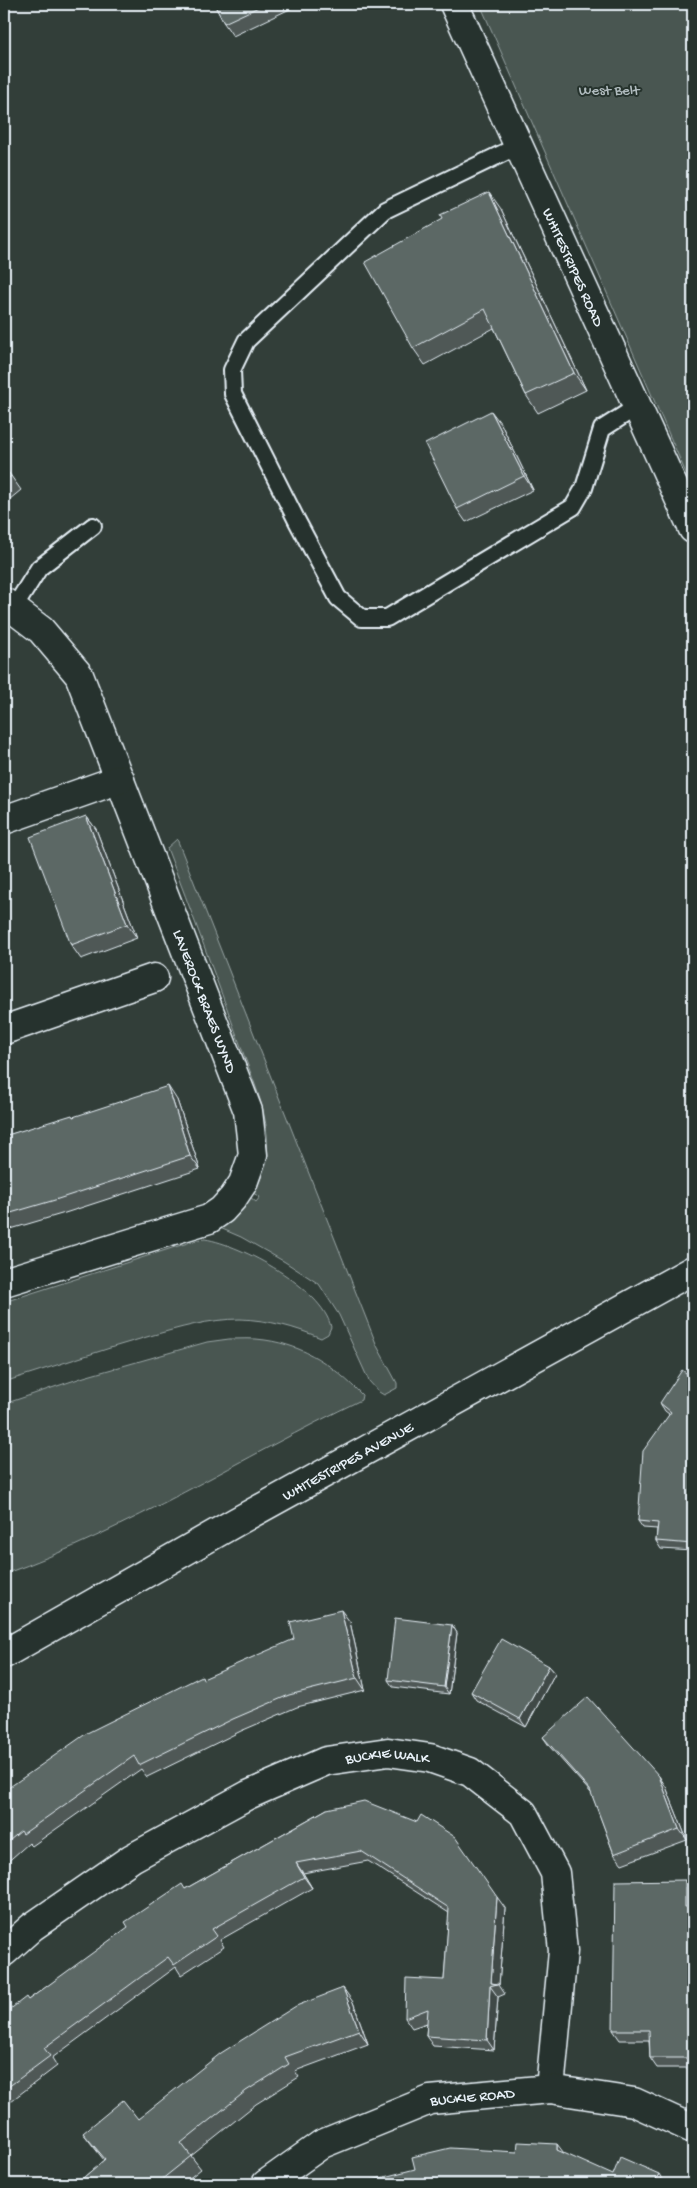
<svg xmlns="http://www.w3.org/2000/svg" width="697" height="2188" font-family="'Gochi Hand',sans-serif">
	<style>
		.green { fill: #495651; stroke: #98a4a4 }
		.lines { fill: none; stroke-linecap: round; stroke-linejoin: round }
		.service-casing { stroke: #e8f1f8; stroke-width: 20 }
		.minor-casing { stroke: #e8f1f8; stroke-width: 31 }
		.tertiary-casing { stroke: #e8f1f8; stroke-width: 31 }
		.service { stroke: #26332d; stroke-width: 16 }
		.minor { stroke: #26332d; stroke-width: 28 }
		.tertiary { stroke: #26332d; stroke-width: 28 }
		.wall { fill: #4f5957; stroke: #e8f1f8 }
		.shaded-wall { fill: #404947; stroke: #e8f1f8 }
		.building { fill: #5c6865; stroke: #e8f1f8 }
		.labels { text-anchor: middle; stroke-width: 4; stroke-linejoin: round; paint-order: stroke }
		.park-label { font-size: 15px; fill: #b0bbbe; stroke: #26332d }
		.street-label { font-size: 15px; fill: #e8f1f8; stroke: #26332d }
	</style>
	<rect width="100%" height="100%" fill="#323e39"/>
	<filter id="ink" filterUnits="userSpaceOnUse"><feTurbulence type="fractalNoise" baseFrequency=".02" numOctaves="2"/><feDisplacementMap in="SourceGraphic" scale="10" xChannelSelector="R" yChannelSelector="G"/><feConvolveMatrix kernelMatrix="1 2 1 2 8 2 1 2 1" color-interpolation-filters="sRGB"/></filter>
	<g filter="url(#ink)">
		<!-- green -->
		<g class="green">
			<polygon points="480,4 693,4 693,489"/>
			<path d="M 177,839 L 377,1346 L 397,1383 L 397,1388 L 384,1395 L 379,1392 L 369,1381 L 339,1315 L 319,1284 L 285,1262 L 241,1237 L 220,1228 L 240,1211 L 250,1197 L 256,1202 L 260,1197 L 253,1193 C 264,1176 269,1155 267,1135 C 265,1104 250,1073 240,1044 C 216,978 192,913 167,848 Z"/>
			<path d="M 205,1239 C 242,1245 322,1288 331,1327 L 328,1334 L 321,1338 C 294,1327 269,1320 240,1319 C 209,1319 179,1328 150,1336 C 101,1350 52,1367 4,1382 L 4,1302 L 197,1240 Z"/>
			<path d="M 229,1339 C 241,1339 253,1338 265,1340 C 306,1346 334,1366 362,1395 L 361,1400 C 242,1457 129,1530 4,1574 L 4,1404 L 84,1377 L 207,1342 Z"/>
		</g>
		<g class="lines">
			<defs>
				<g id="service">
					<polyline points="520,145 385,210 246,341 232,370 233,394 297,521 338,598 362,618 387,618 573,507 584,488 602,429 638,406"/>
					<polyline points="14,608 39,568 93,526"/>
				</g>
				<g id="minor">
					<path id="s1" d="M 4,602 L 41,630 L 79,675 L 248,1111 L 253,1155 L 243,1183 L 233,1198 L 222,1210 L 209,1219 L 4,1282"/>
					<polyline points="4,820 120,779"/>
					<polyline points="4,1030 154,978"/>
					<path id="s2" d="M 4,1952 L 32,1927 L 132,1858 L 248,1795 L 326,1761 L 388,1752 L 430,1758 L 470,1772 L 523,1813 L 555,1873 L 563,1951 L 550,2089"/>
					<path id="s3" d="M 266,2184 L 322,2144 L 430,2100 L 550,2089 L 634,2102 L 693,2129"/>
				</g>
				<g id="tertiary">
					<path id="s4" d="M 454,4 L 693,529"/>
					<path id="s5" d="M 4,1654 L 236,1522 L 693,1270"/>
				</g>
			</defs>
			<!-- service casing -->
			<use href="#service" class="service-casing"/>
			<!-- minor casing -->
			<use href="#minor" class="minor-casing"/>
			<!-- tertiary casing -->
			<use href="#tertiary" class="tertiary-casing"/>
			<!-- service -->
			<use href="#service" class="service"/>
			<!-- minor -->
			<use href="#minor" class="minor"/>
			<!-- tertiary -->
			<use href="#tertiary" class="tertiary"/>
		</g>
		<!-- wall -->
		<g class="wall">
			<polygon points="214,4 290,4 292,8 233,36 224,23"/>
			<polygon points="501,209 586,390 538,413 526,395 494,328 425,365 413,348"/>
			<polygon points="501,424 533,490 466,522 457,509"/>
			<polygon points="4,467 11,476 21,490 4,504"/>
			<polygon points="4,665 11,676 4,682"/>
			<polygon points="86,816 96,829 137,938 81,959 71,945"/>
			<polygon points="177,1100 200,1169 65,1213 4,1231 4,1136 73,1117"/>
			<polygon points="693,1378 693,1551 661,1549 656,1541 657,1529 643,1528 638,1521 669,1414 665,1411 660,1403"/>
			<polygon points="350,1622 365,1690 297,1707 241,1731 147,1777 141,1769 32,1846 29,1843 4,1865 4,1791 204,1679"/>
			<polygon points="452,1625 457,1633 449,1694 393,1687 388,1680"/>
			<polygon points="549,1666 555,1673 526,1727 476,1700 471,1692"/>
			<polygon points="543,1737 666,1787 687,1840 622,1864 614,1854 592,1794 550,1747"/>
			<polygon points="327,1809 505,1908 499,1985 505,1994 498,1997 494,2050 433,2046 426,2036 427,2023 412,2028 405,2018 444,1980 449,1913 368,1861 303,1873 312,1888 220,1940 224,1947 181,1975 176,1967 52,2058 57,2066 7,2104 9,2106 4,2111 4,2014 28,2000 185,1889"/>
			<polygon points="685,1880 692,1890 692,1907 693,1907 693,2068 657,2068 650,2058 649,2040 620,2040 613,2030"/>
			<polygon points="353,2002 368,2044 295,2071 299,2077 256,2104 191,2156 201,2169 182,2184 76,2184 104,2160 93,2146 83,2133 138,2119"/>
		</g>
		<!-- shaded-wall -->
		<g class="shaded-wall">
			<polygon points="489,192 501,209 586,390 574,373"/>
			<polygon points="491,411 501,424 533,490 524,476"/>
			<polygon points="86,816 96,829 137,938 127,924"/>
			<polygon points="168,1086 177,1100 200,1169 190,1156"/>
			<polygon points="341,1610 350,1622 365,1690 357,1678"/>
			<polygon points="452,1625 457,1633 449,1694 444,1687"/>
			<polygon points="549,1666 555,1673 526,1727 520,1719"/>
			<polygon points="659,1776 666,1787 687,1840 679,1829"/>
			<polygon points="296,1863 303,1873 312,1888 304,1877"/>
			<polygon points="685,1880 692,1890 692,1916 685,1907"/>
			<polygon points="497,1897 505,1908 499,1985 497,1984 491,1983"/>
			<polygon points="490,1986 498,1997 494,2050 487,2040"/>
			<polygon points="343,1988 353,2002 368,2044 359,2030"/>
			<polygon points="557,2144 567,2157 557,2150"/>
			<polygon points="659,2174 665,2184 660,2184 656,2179"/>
		</g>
		<!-- building -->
		<g class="building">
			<polygon points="214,4 265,4 224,23"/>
			<polygon points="489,192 574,373 526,395 485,309 413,348 365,262 442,219 440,215"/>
			<polygon points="491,411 524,476 457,509 425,444"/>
			<polygon points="4,467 11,476 4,482"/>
			<polygon points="86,816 127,924 71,945 30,837"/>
			<polygon points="168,1086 190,1156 55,1200 4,1215 4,1136 72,1115 73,1117"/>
			<polygon points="682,1370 693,1378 693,1544 656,1541 658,1523 638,1521 643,1451 671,1412 660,1403"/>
			<polygon points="341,1610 357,1678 289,1695 233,1719 139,1765 134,1756 23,1834 21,1831 4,1845 4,1791 87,1733 202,1676 203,1679 294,1639 290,1622"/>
			<polygon points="395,1618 452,1625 444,1687 388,1680"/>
			<polygon points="501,1639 549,1666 520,1719 471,1692"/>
			<polygon points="588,1697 659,1776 679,1829 614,1854 590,1790 543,1737"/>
			<polygon points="364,1801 417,1822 421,1815 455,1837 497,1897 491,1983 497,1984 490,1986 487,2040 426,2036 428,2009 405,2018 406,1978 444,1980 449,1908 361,1851 296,1863 304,1877 212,1929 217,1936 174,1965 168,1957 44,2048 50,2056 4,2090 4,2014 26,1997 28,2000 128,1927 125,1922 182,1884 185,1889 327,1809"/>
			<polygon points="685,1880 685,1907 693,1907 693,2058 650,2058 649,2030 613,2030 615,1881"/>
			<polygon points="343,1988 359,2030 285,2057 289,2064 246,2091 181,2143 191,2156 156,2184 76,2184 105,2159 83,2133 123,2100 138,2119 221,2053 296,2006"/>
			<polygon points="518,2142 557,2144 557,2150 613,2175 620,2157 659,2174 656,2179 662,2184 357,2184 415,2169 412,2157 450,2148 517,2152"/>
		</g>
	</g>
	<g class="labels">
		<!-- park labels -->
		<g class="park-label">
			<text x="609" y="94">West Belt</text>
		</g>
		<!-- street labels -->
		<g class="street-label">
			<text dy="5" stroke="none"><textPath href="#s4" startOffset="289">WHITESTRIPES ROAD</textPath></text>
			<text dy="5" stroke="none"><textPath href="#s1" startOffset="455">LAVEROCK BRAES WYND</textPath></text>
			<text dy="5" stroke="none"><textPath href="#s5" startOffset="394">WHITESTRIPES AVENUE</textPath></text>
			<text dy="5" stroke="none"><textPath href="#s2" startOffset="438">BUCKIE WALK</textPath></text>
			<text dy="5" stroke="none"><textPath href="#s3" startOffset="228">BUCKIE ROAD</textPath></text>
		</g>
	</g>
	<!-- margin -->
	<rect width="697" height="2188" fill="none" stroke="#26332d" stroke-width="20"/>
	<rect x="10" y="10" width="677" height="2168" fill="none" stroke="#e8f1f8" stroke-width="2" filter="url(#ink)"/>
</svg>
